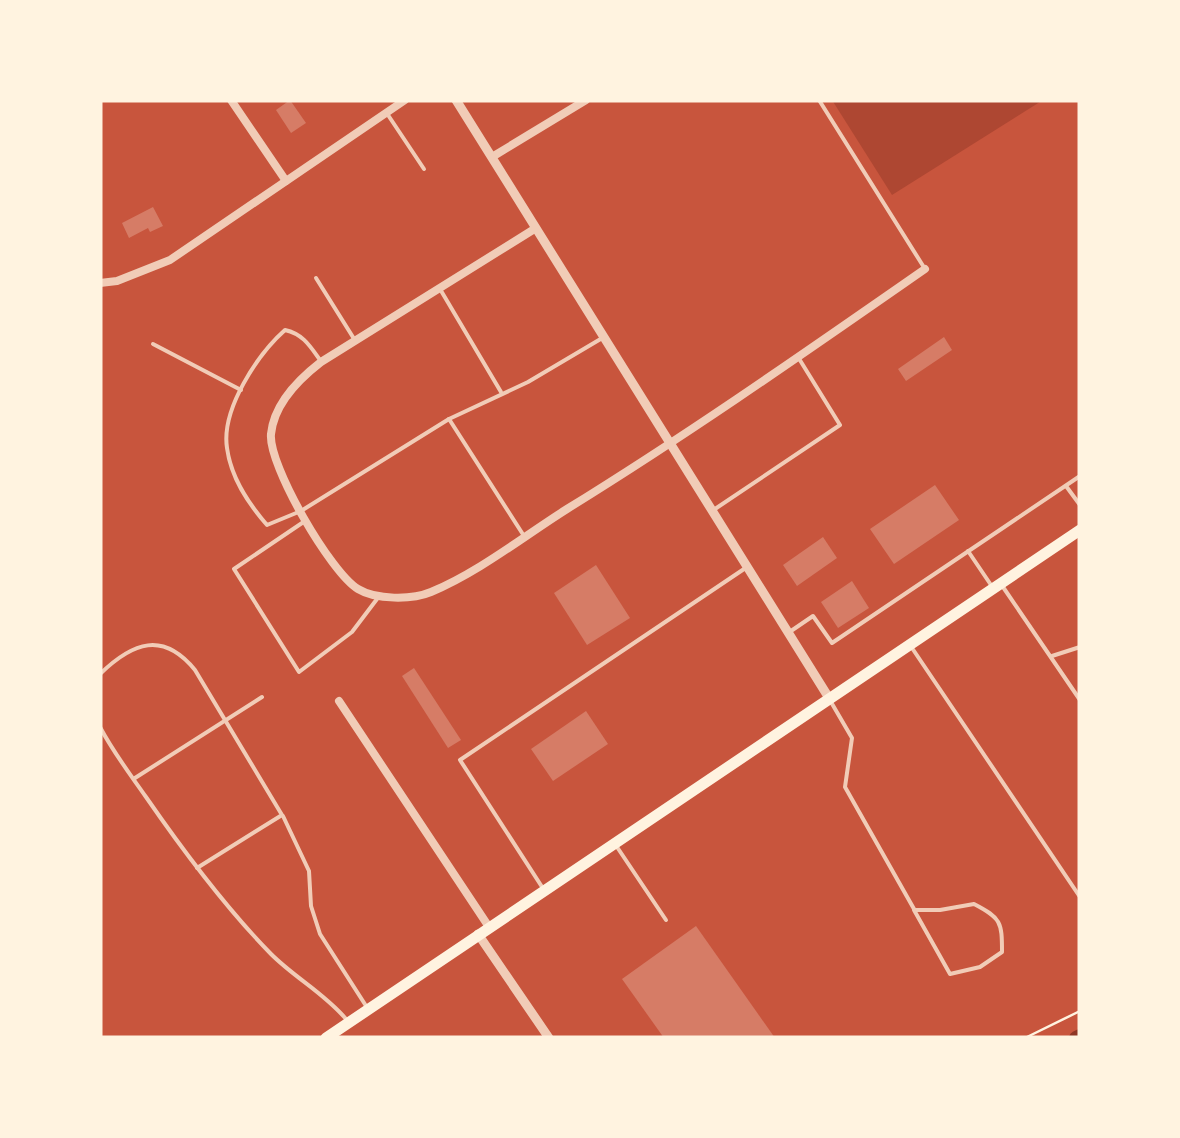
<svg xmlns="http://www.w3.org/2000/svg" width="1180" height="1138" font-family="'IBM Plex Sans',sans-serif">
	<style>
		.green { fill: #ae4732 }
		.lines { fill: none; stroke-linecap: round; stroke-linejoin: round }
		.canal { stroke: #8f3625; stroke-width: 14 }
		.building { fill: #d67c66 }
		.path { stroke: #fff3e0; stroke-width: 2.5 }
		.service { stroke: #f1ccb7; stroke-width: 4 }
		.minor { stroke: #f1ccb7; stroke-width: 8 }
		.tertiary { stroke: #f1ccb7; stroke-width: 9 }
		.primary { stroke: #fff3e0; stroke-width: 11 }
	</style>
	<rect width="100%" height="100%" fill="#c8553d"/>
	<!-- green -->
	<polygon class="green" points="832,100 1043,100 892,195"/>
	<g class="lines">
		<!-- canal -->
		<polyline class="canal" points="1076,1038 1080,1036"/>
	</g>
	<!-- building -->
	<g class="building">
		<polygon points="290,100 306,123 291,133 276,110"/>
		<polygon points="153,207 163,226 150,232 148,228 129,238 122,223"/>
		<polygon points="944,337 952,350 906,381 898,369"/>
		<polygon points="935,485 959,520 894,564 870,529"/>
		<polygon points="823,537 837,558 797,586 783,565"/>
		<polygon points="596,565 630,618 587,645 554,593"/>
		<polygon points="852,581 869,608 838,628 821,602"/>
		<polygon points="414,668 461,740 448,748 402,676"/>
		<polygon points="586,711 608,744 553,781 531,749"/>
		<polygon points="696,926 775,1038 664,1038 622,979"/>
	</g>
	<g class="lines">
		<!-- path -->
		<polyline class="path" points="1025,1038 1080,1011"/>
		<!-- service -->
		<g class="service">
			<polyline points="819,100 925,269"/>
			<polyline points="386,112 424,169"/>
			<polyline points="316,278 356,342"/>
			<polyline points="440,289 501,392"/>
			<polyline points="153,344 241,390"/>
			<path d="M 320,360 C 310,346 303,334 285,330 C 258,354 221,409 227,448 C 231,478 248,503 267,525 L 301,511 L 449,419 L 528,382 L 604,337"/>
			<polyline points="449,419 524,536"/>
			<polyline points="1066,486 1080,505"/>
			<polyline points="715,509 840,425 798,357"/>
			<polyline points="305,521 234,569 299,672 352,632 377,599"/>
			<polyline points="968,551 991,585"/>
			<polyline points="1003,587 1080,700"/>
			<polyline points="788,633 813,616 832,643 1080,476"/>
			<polyline points="912,648 1080,897"/>
			<polyline points="1052,656 1080,647"/>
			<path d="M 100,674 C 133,642 163,631 195,670 L 282,815 L 197,868"/>
			<polyline points="831,702 852,738 845,787 914,909"/>
			<path d="M 100,727 C 113,752 130,774 146,797 C 184,852 224,906 271,954 C 295,978 324,993 346,1019"/>
			<polyline points="135,778 262,697"/>
			<polyline points="283,816 309,871 311,906 320,934 368,1009"/>
			<polyline points="617,847 666,920"/>
			<polyline points="544,890 460,760 747,567"/>
			<path d="M 974,904 C 1001,918 1002,922 1002,952 L 980,967 L 950,974 L 914,910 L 940,910 Z"/>
		</g>
		<!-- minor -->
		<g class="minor">
			<polyline points="231,100 286,181"/>
			<polyline points="492,157 586,100"/>
			<path d="M 536,228 L 321,362 C 299,379 274,404 271,434 C 268,465 331,573 358,589 C 376,600 412,600 431,592 C 479,572 524,536 567,509 C 690,433 807,351 925,269"/>
			<polyline points="100,283 117,281 170,260 405,100"/>
			<polyline points="339,701 489,927"/>
		</g>
		<!-- tertiary -->
		<g class="tertiary">
			<polyline points="456,100 829,698"/>
			<polyline points="478,934 549,1038"/>
		</g>
		<!-- primary -->
		<polyline class="primary" points="326,1038 1080,530"/>
	</g>
	<!-- border -->
	<rect width="1180" height="1138" fill="none" stroke="#fff3e0" stroke-width="205"/>
</svg>
